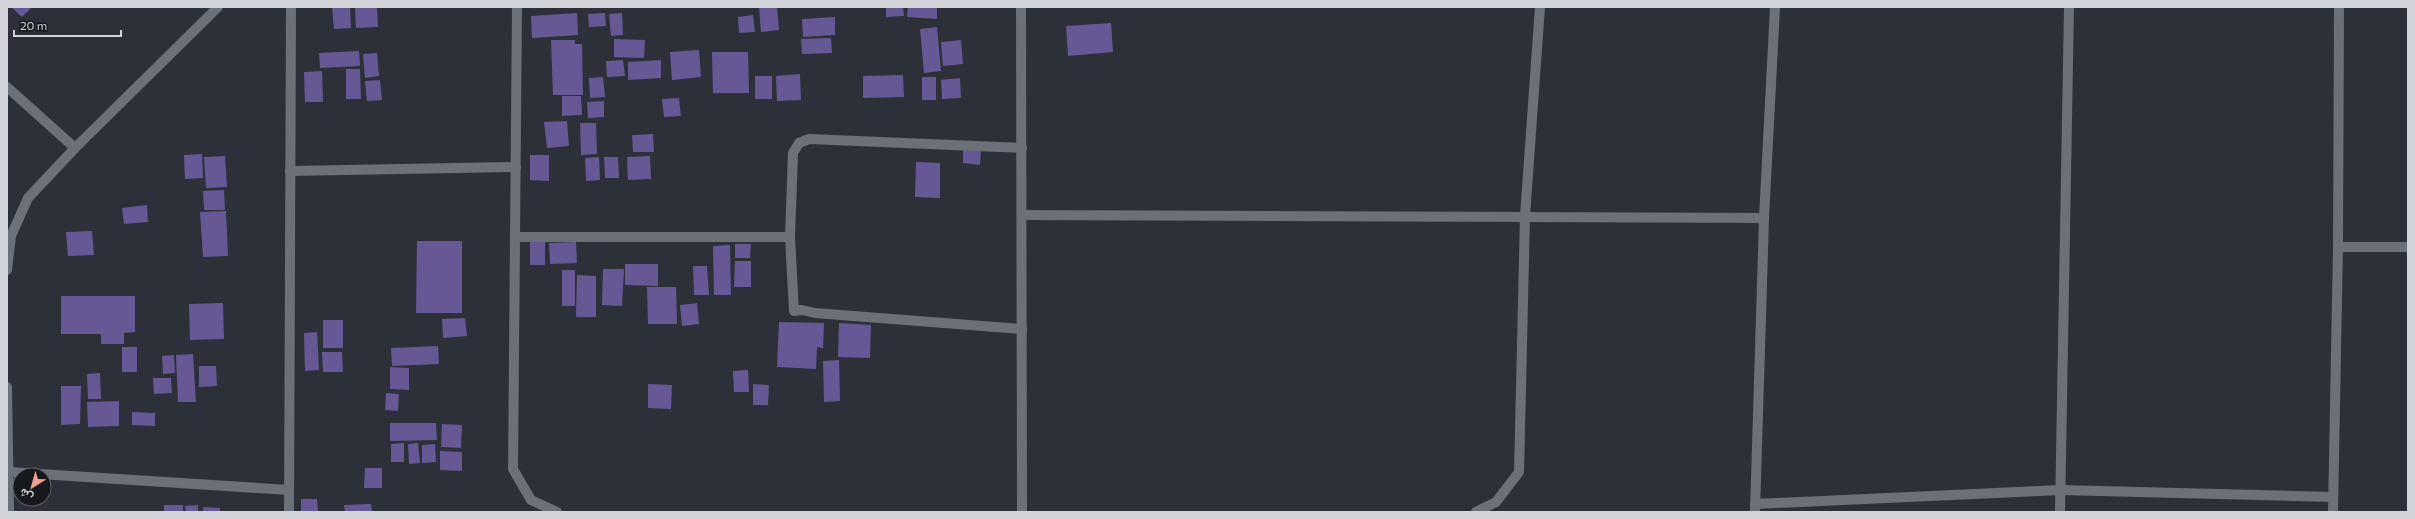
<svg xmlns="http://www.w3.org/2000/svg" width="2415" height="519" font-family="Commissioner,Vazirmatn,sans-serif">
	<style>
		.building { fill: #665894 }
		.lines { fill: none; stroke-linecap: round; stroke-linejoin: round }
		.street { stroke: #6c7079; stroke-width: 10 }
		.secondary { stroke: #6c7079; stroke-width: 10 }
	</style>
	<rect width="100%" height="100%" fill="#2d3039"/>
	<!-- building -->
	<g class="building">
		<polygon points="11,7 32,7 22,17"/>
		<polygon points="332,7 350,7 351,28 334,29"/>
		<polygon points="355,7 377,7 378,27 356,28"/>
		<polygon points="759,7 777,7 779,30 761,32"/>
		<polygon points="886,7 903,7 904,16 886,17"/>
		<polygon points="908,7 937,7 937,19 907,17"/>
		<polygon points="577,13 578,35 532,38 531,16"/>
		<polygon points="605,13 606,26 589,27 588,14"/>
		<polygon points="622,13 623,35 611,36 609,14"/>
		<polygon points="753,15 755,32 739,33 738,17"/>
		<polygon points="835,17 835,35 803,37 802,19"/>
		<polygon points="1111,23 1113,52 1068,56 1066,26"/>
		<polygon points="937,27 941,71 924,73 920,29"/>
		<polygon points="831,38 832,53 802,54 801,39"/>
		<polygon points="614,39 645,40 644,58 614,57"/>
		<polygon points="551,40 575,40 575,44 582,44 583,95 553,95"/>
		<polygon points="961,40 963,64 943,66 941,42"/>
		<polygon points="699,50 701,77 672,80 670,52"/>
		<polygon points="359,51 360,66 320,68 319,53"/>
		<polygon points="712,52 748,52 749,93 713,93"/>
		<polygon points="377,53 379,76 365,78 363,54"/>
		<polygon points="623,60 625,76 607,77 606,61"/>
		<polygon points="661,60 661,78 628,80 628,62"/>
		<polygon points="346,69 360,69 361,99 346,99"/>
		<polygon points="322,71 323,102 305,102 304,72"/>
		<polygon points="800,74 801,100 777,101 776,76"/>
		<polygon points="903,75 904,97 863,98 863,76"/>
		<rect x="755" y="76" width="17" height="23"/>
		<polygon points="603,77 605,97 590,98 589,78"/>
		<rect x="922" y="77" width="14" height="23"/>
		<polygon points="960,78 961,98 942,99 941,80"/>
		<polygon points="380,80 382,100 367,101 365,81"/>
		<polygon points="562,96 581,96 582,115 562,116"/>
		<polygon points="679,98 681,116 664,117 662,99"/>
		<polygon points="604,101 604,117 588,118 587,102"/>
		<polygon points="567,121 569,146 547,148 544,122"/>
		<polygon points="580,123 596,123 597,154 581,155"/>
		<polygon points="653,134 654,152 633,152 632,135"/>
		<polygon points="963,149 981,150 980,165 963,163"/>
		<polygon points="202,154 203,178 185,179 184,155"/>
		<polygon points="530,155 549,155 549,181 530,180"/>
		<polygon points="225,156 227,187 206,188 204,157"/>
		<polygon points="650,156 651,179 628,180 627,157"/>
		<polygon points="599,157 600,180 586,181 585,158"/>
		<polygon points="604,157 618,157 619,178 605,178"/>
		<polygon points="916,162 940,163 940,198 915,197"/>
		<polygon points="224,190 225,210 204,210 203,191"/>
		<polygon points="147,205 148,222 124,224 122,208"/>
		<polygon points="226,211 228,256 203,257 200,212"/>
		<polygon points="92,231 94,255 68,256 66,232"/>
		<polygon points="417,241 462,241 462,313 416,313"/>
		<rect x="530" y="242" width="15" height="23"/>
		<polygon points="576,242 577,263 550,264 549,243"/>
		<polygon points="735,244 751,244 750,258 735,258"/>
		<polygon points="730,245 731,295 714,295 713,246"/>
		<polygon points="735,261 751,261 751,287 734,287"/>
		<polygon points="625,264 658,264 658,286 625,285"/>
		<polygon points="693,266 707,266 709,295 694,295"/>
		<polygon points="603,269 624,269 622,306 602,305"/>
		<rect x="562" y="270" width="13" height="36"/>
		<polygon points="577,275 596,276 596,317 576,317"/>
		<polygon points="647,287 676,287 677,324 648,324"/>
		<polygon points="61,296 135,296 135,332 124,333 124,344 101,344 101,334 61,334"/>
		<polygon points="223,303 224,339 190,340 189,304"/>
		<polygon points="697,303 699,324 682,326 680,305"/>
		<polygon points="465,318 467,336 443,338 442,319"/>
		<rect x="323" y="320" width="20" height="28"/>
		<polygon points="779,322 824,323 823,348 817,347 816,369 777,367"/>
		<polygon points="839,323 871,325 870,358 838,357"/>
		<polygon points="317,332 319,370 305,371 304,333"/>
		<polygon points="438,346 439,364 392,366 391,348"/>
		<rect x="122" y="347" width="15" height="25"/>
		<polygon points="322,352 342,352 343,372 323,372"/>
		<polygon points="193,354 196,402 178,402 176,355"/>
		<polygon points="174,355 175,373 163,374 162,356"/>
		<polygon points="839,360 840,401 824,402 823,361"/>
		<polygon points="199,366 216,366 217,386 199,387"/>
		<polygon points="390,367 409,368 409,390 390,389"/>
		<polygon points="748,370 749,392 734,392 733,371"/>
		<polygon points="100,373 101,399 88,399 87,374"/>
		<polygon points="153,378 171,378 172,393 154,394"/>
		<polygon points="648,384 672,385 671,409 648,408"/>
		<polygon points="753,384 769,385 768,405 753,405"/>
		<polygon points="61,386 81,386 80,424 61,425"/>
		<polygon points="386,393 399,394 398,411 385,410"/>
		<polygon points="119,401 119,426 88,427 87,402"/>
		<polygon points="132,412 155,413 155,426 132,425"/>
		<polygon points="390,423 436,423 437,440 390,441"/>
		<polygon points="442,424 462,425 461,448 441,447"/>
		<polygon points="404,443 404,462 391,462 391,444"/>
		<polygon points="418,443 420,463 409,464 408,444"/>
		<polygon points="435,444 436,462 422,463 422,445"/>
		<polygon points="440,451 462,452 462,471 440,470"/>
		<polygon points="365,468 382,468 382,488 364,488"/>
		<polygon points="301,499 317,499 318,512 301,512"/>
		<polygon points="371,504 372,512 345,512 344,505"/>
		<rect x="164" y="505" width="19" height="7"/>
		<polygon points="198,505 198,512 186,512 185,506"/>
		<polygon points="203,507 220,508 220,512 203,512"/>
	</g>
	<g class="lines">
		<!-- street -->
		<g class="street">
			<polyline points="517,7 513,469 531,500 557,512"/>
			<polyline points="1021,7 1022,512"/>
			<polyline points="7,87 75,148"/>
			<polyline points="1022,148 809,139 799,143 793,153 790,237 794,311 802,310 815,313 1022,329"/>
			<polyline points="290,171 516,167"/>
			<polyline points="1022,215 1764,218"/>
			<polyline points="515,237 790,237"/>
			<polyline points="2338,247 2408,247"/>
			<polyline points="7,270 11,236 28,198 75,148 218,7"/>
			<polyline points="7,387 9,512"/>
			<polyline points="9,472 289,490"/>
			<polyline points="1755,504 2060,490 2333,497"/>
			<polyline points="289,512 291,7"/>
			<polyline points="1476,512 1496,502 1519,472 1525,216 1540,7"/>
			<polyline points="1755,512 1764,218 1775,7"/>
			<polyline points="2333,512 2338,247 2339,7"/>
		</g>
		<!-- secondary -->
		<polyline class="secondary" points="2060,512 2069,7"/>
	</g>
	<!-- border -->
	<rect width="2415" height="519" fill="none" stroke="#d2d4d9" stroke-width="16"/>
	<!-- north arrow -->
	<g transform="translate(32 487) rotate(217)"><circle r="19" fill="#17181c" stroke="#626368"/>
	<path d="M0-3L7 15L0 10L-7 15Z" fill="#f59c90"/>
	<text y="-6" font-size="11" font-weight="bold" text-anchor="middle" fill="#d2d4d9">ش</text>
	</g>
	<!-- scale -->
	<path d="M14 30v6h107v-6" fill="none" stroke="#d2d4d9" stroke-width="2"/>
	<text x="20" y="30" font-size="12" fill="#d2d4d9" stroke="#17181c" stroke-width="3" paint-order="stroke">20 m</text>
</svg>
